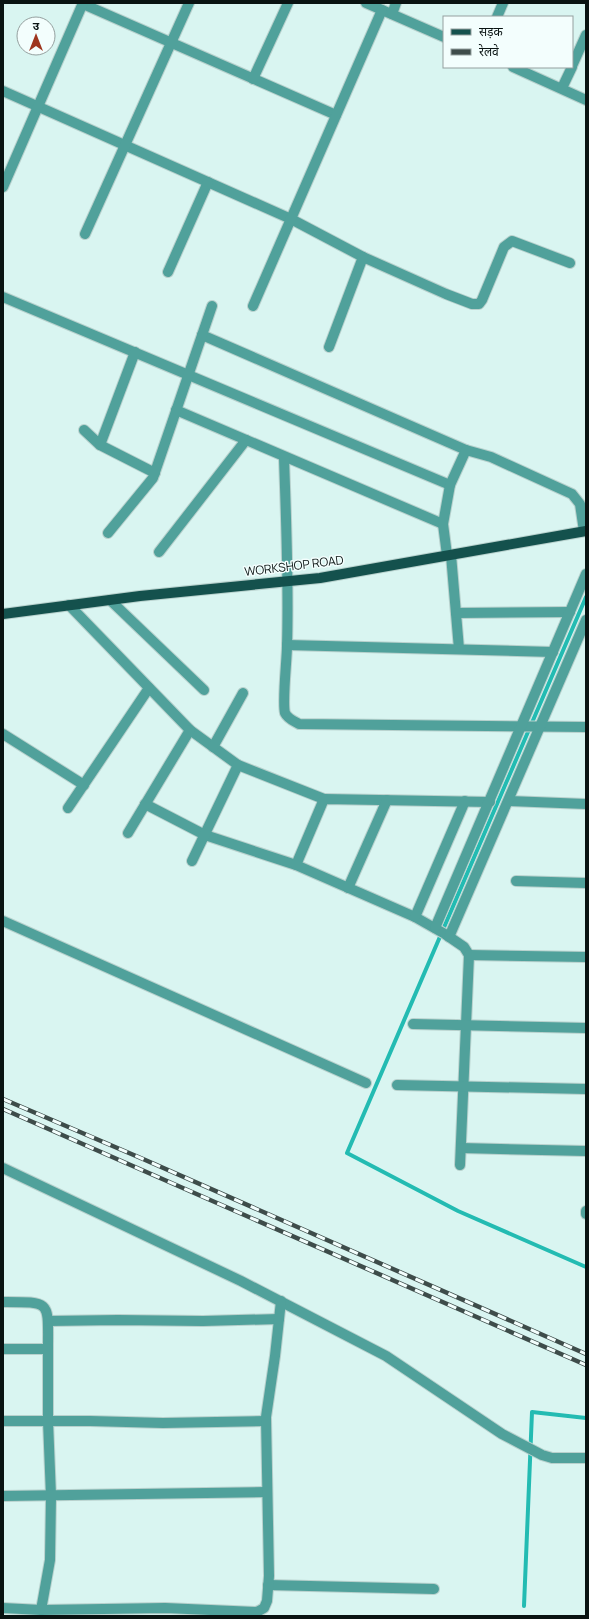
<svg xmlns="http://www.w3.org/2000/svg" width="589" height="1619" font-family="Manrope,'Noto Sans Devanagari',sans-serif">
	<style>
		.lines { fill: none; stroke-linecap: round; stroke-linejoin: round }
		.stream { stroke: #23bbb2; stroke-width: 4 }
		.minor-casing { stroke: #b8d1cd; stroke-width: 12 }
		.major-casing { stroke: #b8d1cd; stroke-width: 12 }
		.minor { stroke: #50a19b; stroke-width: 10 }
		.major { stroke: #14514d; stroke-width: 10 }
		.rail-casing { stroke: #3e4c4a; stroke-width: 4.5 }
		.rail { stroke: #f3fefd; stroke-width: 3; stroke-dasharray: 9; stroke-linecap: butt }
		.labels { text-anchor: middle; stroke-width: 3; stroke-linejoin: round; paint-order: stroke }
		.street-label { font-size: 12px; fill: #091312; stroke: #f3fefd }
	</style>
	<rect width="100%" height="100%" fill="#d9f5f1"/>
	<g class="lines">
		<!-- stream -->
		<g class="stream">
			<polyline points="586,597 347,1153 458,1211 586,1267"/>
			<polyline points="524,1606 532,1412 586,1418"/>
		</g>
		<defs>
			<g id="minor">
				<polyline points="366,3 444,37"/>
				<polyline points="83,4 336,115"/>
				<polyline points="392,14 396,3"/>
				<polyline points="497,17 503,3"/>
				<polyline points="572,66 586,35"/>
				<polyline points="513,67 586,100"/>
				<polyline points="253,79 288,3"/>
				<polyline points="562,88 572,67"/>
				<polyline points="3,91 291,219 363,257 446,294 472,304 479,304 482,300 504,247 512,241 570,263"/>
				<polyline points="3,187 83,3"/>
				<polyline points="85,234 189,3"/>
				<polyline points="168,272 208,182"/>
				<polyline points="3,297 450,485"/>
				<polyline points="253,306 382,10"/>
				<polyline points="202,335 466,450"/>
				<polyline points="329,347 363,257"/>
				<polyline points="176,410 443,524"/>
				<polyline points="84,430 100,445 155,473"/>
				<polyline points="100,445 135,352"/>
				<path d="M 284,457 C 286,520 289,583 287,646 C 287,659 282,702 285,713 C 288,719 294,721 299,724 L 586,727"/>
				<polyline points="108,533 153,478 212,306"/>
				<polyline points="159,552 246,440"/>
				<polyline points="447,555 443,524 450,485 466,450 491,457 572,494 580,504 584,531"/>
				<polyline points="451,555 459,649"/>
				<polyline points="110,600 204,690"/>
				<polyline points="69,605 190,730 238,765 324,799"/>
				<polyline points="456,613 570,612"/>
				<polyline points="287,645 553,652"/>
				<polyline points="3,734 84,785"/>
				<polyline points="213,747 243,693"/>
				<polyline points="509,801 586,804"/>
				<polyline points="145,804 205,835 296,865 415,917 445,934 464,947 469,955 460,1165"/>
				<polyline points="68,808 149,688"/>
				<polyline points="128,833 190,730"/>
				<polyline points="192,861 238,765"/>
				<polyline points="296,865 324,799 490,802"/>
				<polyline points="516,881 586,883"/>
				<polyline points="348,888 387,800"/>
				<polyline points="415,917 465,801"/>
				<polyline points="3,921 366,1083"/>
				<polyline points="435,928 586,574"/>
				<polyline points="449,937 586,620"/>
				<polyline points="469,955 586,957"/>
				<polyline points="413,1024 586,1028"/>
				<polyline points="397,1085 586,1089"/>
				<polyline points="461,1148 586,1151"/>
				<polyline points="3,1168 241,1281 386,1356 502,1434 542,1455 552,1458 586,1458"/>
				<polyline points="586,1211 586,1214"/>
				<path d="M 3,1302 C 52,1302 48,1301 48,1349"/>
				<polyline points="48,1321 118,1320 203,1321 279,1319"/>
				<polyline points="3,1349 48,1349 48,1421 51,1496 50,1560 41,1610"/>
				<polyline points="3,1421 90,1421 163,1423 266,1421"/>
				<polyline points="3,1496 266,1492"/>
				<polyline points="268,1585 434,1589"/>
				<polyline points="3,1608 41,1610 165,1608 257,1612 264,1608 267,1601 269,1576 266,1417 275,1356 281,1301"/>
			</g>
			<polyline id="major" points="3,614 140,596 320,578 586,531"/>
		</defs>
		<!-- minor casing -->
		<use href="#minor" class="minor-casing"/>
		<!-- major casing -->
		<use href="#major" class="major-casing"/>
		<!-- minor -->
		<use href="#minor" class="minor"/>
		<!-- major -->
		<use href="#major" class="major"/>
		<defs>
			<g id="rail">
				<polyline points="3,1099 143,1159 586,1354"/>
				<polyline points="3,1109 586,1365"/>
			</g>
		</defs>
		<!-- rail casing -->
		<use href="#rail" class="rail-casing"/>
		<!-- rail -->
		<use href="#rail" class="rail"/>
	</g>
	<g class="labels">
		<!-- street labels -->
		<g class="street-label">
			<text transform="translate(294 566) rotate(-7)" y="4">WORKSHOP ROAD</text>
		</g>
	</g>
	<!-- border -->
	<rect width="589" height="1619" fill="none" stroke="#091312" stroke-width="8"/>
	<!-- legend -->
	<rect x="443" y="16" width="130" height="52" fill="#f3fefd" stroke="#95a09f"/>
	<rect x="451" y="29" width="20" height="6" fill="#14514d" stroke="#95a09f"/>
	<text x="479" y="36" font-size="12" fill="#091312">सड़क</text>
	<rect x="451" y="49" width="20" height="6" fill="#3e4c4a" stroke="#95a09f"/>
	<text x="479" y="56" font-size="12" fill="#091312">रेलवे</text>
	<!-- north arrow -->
	<g transform="translate(36 36)"><circle r="19" fill="#f3fefd" stroke="#95a09f"/>
	<path d="M0-3L7 15L0 10L-7 15Z" fill="#9e361e"/>
	<text y="-6" font-size="11" font-weight="bold" text-anchor="middle" fill="#091312">उ</text>
	</g>
</svg>
